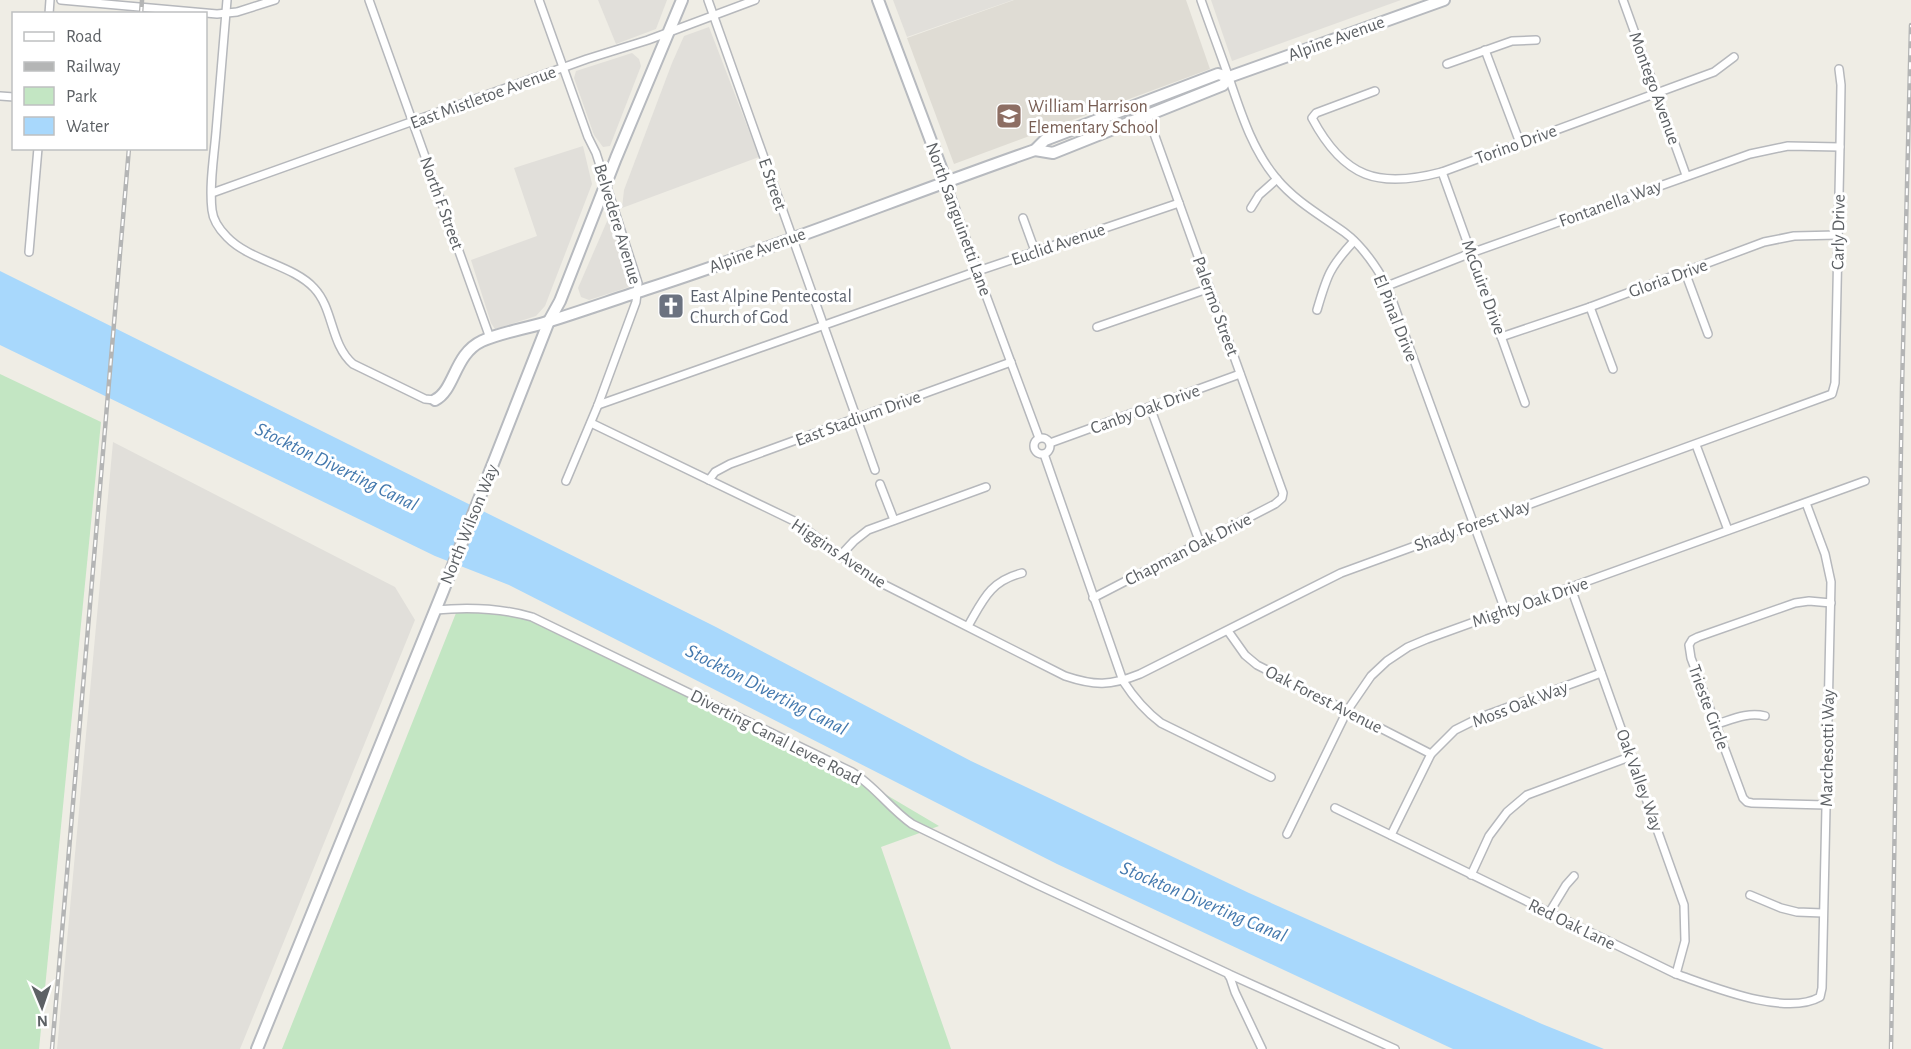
<svg xmlns="http://www.w3.org/2000/svg" width="1911" height="1049" font-family="'Alegreya Sans',sans-serif">
	<style>
		.industrial { fill: #e1dfda }
		.education { fill: #dfdcd4 }
		.green { fill: #c3e6c3 }
		.water { fill: #a8d8fc }
		.lines { fill: none; stroke-linecap: round; stroke-linejoin: round }
		.street-casing { stroke: #b6b8bc; stroke-width: 10 }
		.secondary-casing { stroke: #b7babf; stroke-width: 14 }
		.street { stroke: #fff; stroke-width: 7 }
		.secondary { stroke: #fff; stroke-width: 10 }
		.rail-casing { stroke: #b4b5b5; stroke-width: 4.5 }
		.rail { stroke: #fff; stroke-width: 2; stroke-dasharray: 7; stroke-linecap: butt }
		.labels { text-anchor: middle; stroke-width: 6; stroke-linejoin: round; paint-order: stroke }
		.street-label { font-size: 18px; fill: #5d6165; stroke: #fff }
		.education-label { font-size: 18px; fill: #785e54; stroke: #fff; text-anchor: start }
		.worship-label { font-size: 18px; fill: #5b616d; stroke: #fff; text-anchor: start }
		.water-label { font-size: 20px; font-style: italic; fill: #4479ae; stroke: #fff }
	</style>
	<rect width="100%" height="100%" fill="#efede5"/>
	<!-- industrial -->
	<g class="industrial">
		<polygon points="598,0 667,0 656,29 616,44"/>
		<polygon points="893,0 1013,0 907,37"/>
		<polygon points="1211,0 1401,0 1232,61"/>
		<polygon points="709,27 759,157 622,208 624,190 672,63 684,36"/>
		<polygon points="632,53 639,59 641,66 610,146 603,147 594,135 574,78 576,71"/>
		<polygon points="583,146 592,184 545,306 536,316 495,329 491,323 471,260 537,236 514,168"/>
		<polygon points="608,219 611,219 634,282 629,287 589,300 581,297 578,288"/>
		<polygon points="113,442 395,587 415,620 240,1049 57,1049"/>
	</g>
	<!-- education -->
	<polygon class="education" points="1014,0 1186,0 1210,69 954,164 907,38"/>
	<!-- green -->
	<g class="green">
		<polygon points="0,374 101,422 39,1049 0,1049"/>
		<polygon points="458,608 528,611 868,784 939,826 881,847 951,1049 282,1049"/>
	</g>
	<!-- water -->
	<polygon class="water" points="0,271 714,626 971,761 1249,893 1542,1024 1604,1049 1453,1049 1057,864 509,585 435,556 0,345"/>
	<g class="lines">
		<defs>
			<g id="street">
				<polyline points="61,0 217,14 237,12 275,0"/>
				<path d="M 227,0 C 223,44 220,88 216,132 C 214,157 209,185 212,210 C 213,220 220,230 227,237 C 250,261 293,265 314,288 C 334,309 330,344 353,364 L 425,399 L 435,400"/>
				<polyline points="369,0 490,338"/>
				<polyline points="539,0 588,137 596,153 638,283 636,302 598,405 566,481"/>
				<polyline points="708,0 875,470"/>
				<path d="M 1201,0 C 1210,26 1220,52 1229,78 C 1241,113 1252,149 1276,178 C 1295,201 1320,215 1344,232 C 1363,246 1376,266 1387,286 L 1505,610"/>
				<polyline points="1623,0 1686,175"/>
				<polyline points="49,14 50,0"/>
				<polyline points="1485,50 1520,143"/>
				<polyline points="1447,64 1512,41 1536,40"/>
				<path d="M 1375,91 L 1316,113 L 1312,118 C 1344,178 1378,189 1442,172 L 1714,72 L 1734,57"/>
				<polyline points="0,96 14,97"/>
				<polyline points="1442,172 1525,403"/>
				<polyline points="946,181 977,271 1039,438"/>
				<polyline points="212,193 587,59 648,40 755,0"/>
				<polyline points="1251,208 1259,195 1277,179"/>
				<polyline points="1023,218 1035,251"/>
				<polyline points="29,252 38,148"/>
				<polyline points="1685,272 1708,334"/>
				<polyline points="1387,286 1471,253 1750,154 1788,146 1840,147"/>
				<polyline points="1590,307 1613,369"/>
				<path d="M 1317,310 C 1327,276 1329,268 1354,241"/>
				<polyline points="1097,327 1210,288"/>
				<polyline points="1501,337 1590,307 1764,242 1794,236 1837,235"/>
				<polyline points="598,405 969,274 1179,203"/>
				<polyline points="1150,407 1200,543"/>
				<path d="M 591,423 L 794,521 C 825,542 852,567 885,585 L 1065,676 C 1095,686 1110,686 1140,674 L 1341,573 L 1832,394 L 1835,383 L 1840,147 L 1841,85 L 1839,69"/>
				<circle cx="1042" cy="446" r="8"/>
				<polyline points="1050,443 1240,374"/>
				<polyline points="1696,445 1728,530"/>
				<path d="M 1044,454 L 1123,681 C 1134,698 1145,711 1161,723 L 1271,777"/>
				<polyline points="709,480 715,472 730,464 1011,362"/>
				<polyline points="880,484 894,520"/>
				<polyline points="840,556 854,541 868,530 986,487"/>
				<polyline points="1571,588 1684,905 1685,941 1676,974"/>
				<polyline points="1093,598 1275,504 1282,498 1283,493 1147,114"/>
				<path d="M 435,610 C 467,607 501,608 532,617 L 852,772 C 875,786 890,809 912,824 L 1038,885 L 1229,974 L 1235,992 L 1262,1049"/>
				<path d="M 968,626 C 983,600 990,581 1022,573"/>
				<polyline points="1228,631 1245,655 1257,665 1431,754"/>
				<path d="M 1717,724 C 1733,719 1748,712 1765,716"/>
				<polyline points="1826,805 1752,803 1747,802 1743,798 1691,658 1689,645 1692,640 1698,637 1795,603 1809,601 1831,603"/>
				<path d="M 1335,808 L 1676,974 C 1711,986 1785,1017 1820,997 L 1822,988 L 1831,582 L 1825,554 L 1806,503"/>
				<polyline points="1287,834 1347,711 1371,676 1387,661 1408,647 1427,639 1865,481"/>
				<polyline points="1391,835 1431,754 1455,730 1481,717 1601,673"/>
				<polyline points="1471,875 1489,836 1507,812 1527,795 1632,756"/>
				<polyline points="1750,895 1781,908 1797,912 1823,913"/>
				<polyline points="1549,913 1566,885 1574,876"/>
				<polyline points="1229,976 1231,975 1395,1049"/>
			</g>
			<g id="secondary">
				<polyline points="878,0 946,181"/>
				<polyline points="1035,150 1053,153 1223,85 1229,77"/>
				<path d="M 435,400 C 455,390 454,354 482,341 C 502,332 525,329 547,322 C 582,311 616,299 650,288 C 780,246 906,195 1035,150 L 1045,140 L 1218,74 L 1229,77 L 1444,0"/>
				<polyline points="257,1049 443,591 549,321 560,301 616,158 682,0"/>
			</g>
		</defs>
		<!-- street casing -->
		<use href="#street" class="street-casing"/>
		<!-- secondary casing -->
		<use href="#secondary" class="secondary-casing"/>
		<!-- street -->
		<use href="#street" class="street"/>
		<!-- secondary -->
		<use href="#secondary" class="secondary"/>
		<defs>
			<g id="rail">
				<polyline points="141,14 142,0"/>
				<polyline points="52,1049 129,148"/>
				<polyline points="1891,1049 1902,388 1911,25"/>
			</g>
		</defs>
		<!-- rail casing -->
		<use href="#rail" class="rail-casing"/>
		<!-- rail -->
		<use href="#rail" class="rail"/>
	</g>
	<!-- icons -->
	<defs>
		<symbol id="school-square" viewBox="-11 -11 22 22"><rect x="-9" y="-9" width="18" height="18" rx="4" fill="#8d6e63" stroke="#fff"/><path d="M0-5L7-2L0 1L-7-2ZM-4 1L0 2.5L4 1V4Q0 6-4 4Z" fill="#fff"/></symbol>
		<symbol id="church-square" viewBox="-11 -11 22 22"><rect x="-9" y="-9" width="18" height="18" rx="4" fill="#6b7280" stroke="#fff"/><path d="M-1.2-6h2.4v3.5h3.3v2.4h-3.3V6h-2.4V-.1h-3.3v-2.4h3.3Z" fill="#fff"/></symbol>
	</defs>
	<g fill-rule="evenodd">
		<use href="#school-square" x="994" y="101" width="30" height="30"/>
		<use href="#church-square" x="656" y="291" width="30" height="30"/>
	</g>
	<g class="labels">
		<!-- street labels -->
		<g class="street-label">
			<text transform="translate(1336 38) rotate(-20)" y="6">Alpine Avenue</text>
			<text transform="translate(1655 88) rotate(70)" y="6">Montego Avenue</text>
			<text transform="translate(483 97) rotate(-20)" y="6">East Mistletoe Avenue</text>
			<text transform="translate(1516 144) rotate(-20)" y="6">Torino Drive</text>
			<text transform="translate(773 184) rotate(71)" y="6">E Street</text>
			<text transform="translate(442 203) rotate(70)" y="6">North F Street</text>
			<text transform="translate(1610 203) rotate(-20)" y="6">Fontanella Way</text>
			<text transform="translate(959 219) rotate(70)" y="6">North Sanguinetti Lane</text>
			<text transform="translate(618 224) rotate(73)" y="6">Belvedere Avenue</text>
			<text transform="translate(1838 232) rotate(-89)" y="6">Carly Drive</text>
			<text transform="translate(1058 244) rotate(-19)" y="6">Euclid Avenue</text>
			<text transform="translate(757 250) rotate(-20)" y="6">Alpine Avenue</text>
			<text transform="translate(1668 278) rotate(-20)" y="6">Gloria Drive</text>
			<text transform="translate(1484 287) rotate(70)" y="6">McGuire Drive</text>
			<text transform="translate(1216 306) rotate(70)" y="6">Palermo Street</text>
			<text transform="translate(1396 318) rotate(68)" y="6">El Pinal Drive</text>
			<text transform="translate(1145 409) rotate(-20)" y="6">Canby Oak Drive</text>
			<text transform="translate(858 418) rotate(-20)" y="6">East Stadium Drive</text>
			<text transform="translate(469 524) rotate(-68)" y="6">North Wilson Way</text>
			<text transform="translate(1472 525) rotate(-20)" y="6">Shady Forest Way</text>
			<text transform="translate(1188 549) rotate(-27)" y="6">Chapman Oak Drive</text>
			<text transform="translate(839 553) rotate(34)" y="6">Higgins Avenue</text>
			<text transform="translate(1530 602) rotate(-19)" y="6">Mighty Oak Drive</text>
			<text transform="translate(1324 699) rotate(27)" y="6">Oak Forest Avenue</text>
			<text transform="translate(1520 704) rotate(-21)" y="6">Moss Oak Way</text>
			<text transform="translate(1709 707) rotate(70)" y="6">Trieste Circle</text>
			<text transform="translate(776 737) rotate(27)" y="6">Diverting Canal Levee Road</text>
			<text transform="translate(1827 748) rotate(-89)" y="6">Marchesotti Way</text>
			<text transform="translate(1640 780) rotate(70)" y="6">Oak Valley Way</text>
			<text transform="translate(1572 924) rotate(26)" y="6">Red Oak Lane</text>
		</g>
		<!-- education labels -->
		<g class="education-label">
			<text x="1028" y="112">William Harrison<tspan x="1028" dy="21">Elementary School</tspan></text>
		</g>
		<!-- worship labels -->
		<g class="worship-label">
			<text x="690" y="302">East Alpine Pentecostal<tspan x="690" dy="21">Church of God</tspan></text>
		</g>
		<!-- water labels -->
		<g class="water-label">
			<text transform="translate(337 466) rotate(26)" y="7">Stockton Diverting Canal</text>
			<text transform="translate(767 689) rotate(27)" y="7">Stockton Diverting Canal</text>
			<text transform="translate(1204 901) rotate(23)" y="7">Stockton Diverting Canal</text>
		</g>
	</g>
	<!-- legend -->
	<rect x="12" y="12" width="195" height="138" fill="#ffffff" stroke="#bec0c1" stroke-width="1.5"/>
	<rect x="24" y="32" width="30" height="9" fill="#ffffff" stroke="#bec0c1" stroke-width="1.5"/>
	<text x="66" y="42" font-size="18" fill="#5d6165">Road</text>
	<rect x="24" y="62" width="30" height="9" fill="#b4b5b5" stroke="#bec0c1" stroke-width="1.5"/>
	<text x="66" y="72" font-size="18" fill="#5d6165">Railway</text>
	<rect x="24" y="87" width="30" height="18" fill="#c3e6c3" stroke="#bec0c1" stroke-width="1.5"/>
	<text x="66" y="102" font-size="18" fill="#5d6165">Park</text>
	<rect x="24" y="117" width="30" height="18" fill="#a8d8fc" stroke="#bec0c1" stroke-width="1.5"/>
	<text x="66" y="132" font-size="18" fill="#5d6165">Water</text>
	<!-- north arrow -->
	<g transform="translate(42 1007) rotate(178)" stroke="#ffffff" stroke-width="4.5" paint-order="stroke">
	<path d="M0-4.5L10 22L0 15L-10 22Z" fill="#5d6165"/>
	<text y="-9" font-size="16" font-weight="bold" text-anchor="middle" fill="#5d6165">N</text>
	</g>
</svg>
